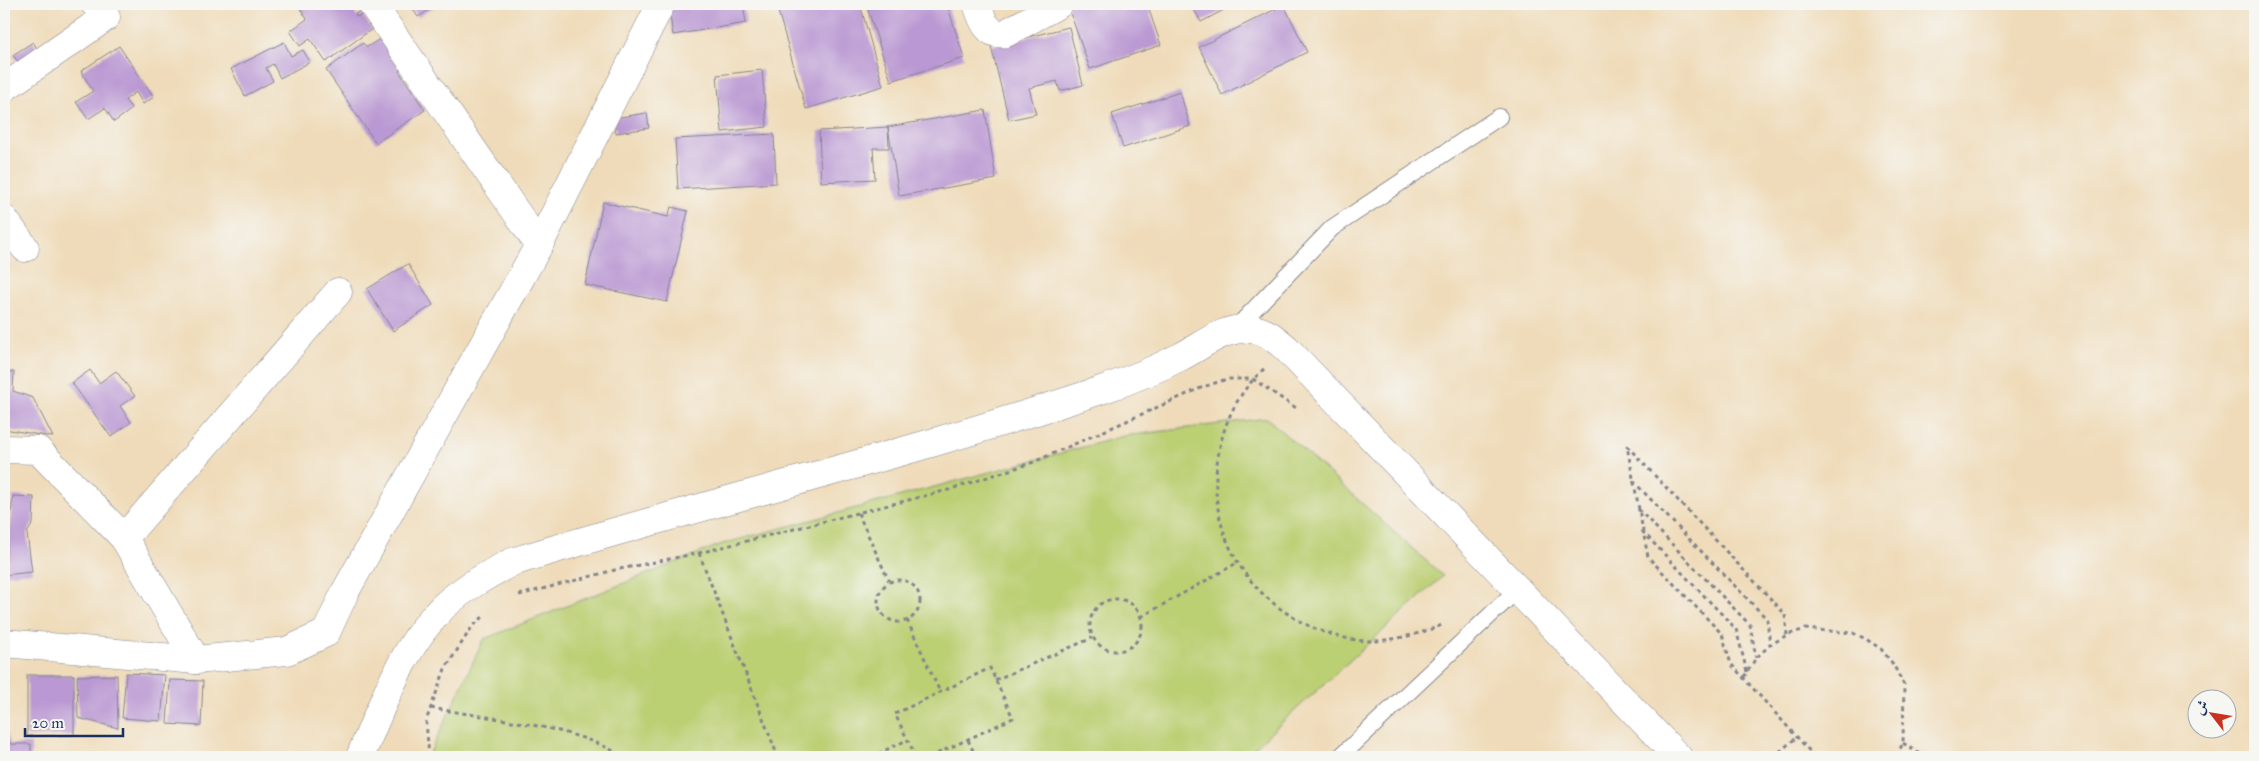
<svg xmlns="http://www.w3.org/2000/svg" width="2259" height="761" font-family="'IM FELL Great Primer',Amiri,serif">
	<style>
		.green { fill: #bbcf73; stroke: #6b7f68 }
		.building { fill: #ba98d3 }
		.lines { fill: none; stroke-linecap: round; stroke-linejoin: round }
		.lane-casing { stroke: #85858c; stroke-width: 18 }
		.street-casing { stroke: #85858c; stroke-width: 29 }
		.path { stroke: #85858c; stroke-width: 3; stroke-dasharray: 4 4; stroke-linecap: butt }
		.lane { stroke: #fff; stroke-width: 16 }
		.street { stroke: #fff; stroke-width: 28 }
	</style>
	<rect width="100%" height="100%" fill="#f6f6f2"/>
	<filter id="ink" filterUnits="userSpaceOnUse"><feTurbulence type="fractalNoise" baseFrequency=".02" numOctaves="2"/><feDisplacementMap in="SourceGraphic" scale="10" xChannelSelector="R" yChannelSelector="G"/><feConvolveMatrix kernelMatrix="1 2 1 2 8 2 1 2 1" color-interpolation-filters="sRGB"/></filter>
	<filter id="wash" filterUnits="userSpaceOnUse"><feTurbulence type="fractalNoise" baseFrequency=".0096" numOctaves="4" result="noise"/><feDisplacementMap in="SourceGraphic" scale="20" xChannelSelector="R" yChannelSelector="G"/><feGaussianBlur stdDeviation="1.12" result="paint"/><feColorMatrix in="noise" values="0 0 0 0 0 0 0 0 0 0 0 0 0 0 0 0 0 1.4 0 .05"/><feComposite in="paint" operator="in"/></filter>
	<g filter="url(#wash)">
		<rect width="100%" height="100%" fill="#efdbb9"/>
		<!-- green -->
		<polygon class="green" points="1267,418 1443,576 1244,757 428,757 484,639 722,544 1124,436"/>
		<g id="blocks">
			<!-- building -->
			<g class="building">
				<polygon points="297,4 360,4 363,9 355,14 357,17 362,14 372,29 326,62 310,39 300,46 290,31 307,19"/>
				<polygon points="410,4 439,4 418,17"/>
				<polygon points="668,4 743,4 746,23 673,35"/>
				<polygon points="776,4 860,4 883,86 806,109"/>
				<polygon points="866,4 947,4 964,58 891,81"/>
				<polygon points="1067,4 1147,4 1161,45 1090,69"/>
				<polygon points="1191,4 1235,4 1201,22"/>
				<polygon points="1284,5 1307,52 1222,95 1199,47"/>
				<polygon points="1069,27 1083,85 1060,91 1057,81 1029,88 1036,114 1009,120 991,46"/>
				<polygon points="383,37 408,65 399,71 425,110 376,143 326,70 363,43 367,47"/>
				<polygon points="33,42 41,55 22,68 13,55"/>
				<polygon points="284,42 291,56 303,50 310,62 280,78 273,64 266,68 273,81 245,96 231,69"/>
				<polygon points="119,46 154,97 143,104 136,92 125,100 132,109 114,122 105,108 88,119 76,102 93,91 81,71"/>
				<polygon points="762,70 767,127 722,132 717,75"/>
				<polygon points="1180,92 1190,126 1123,148 1112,114"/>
				<polygon points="985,110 996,179 899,196 888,127"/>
				<polygon points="647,113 649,128 616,133 614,118"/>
				<polygon points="888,127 889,148 873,148 875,179 821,182 819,131"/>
				<polygon points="774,134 776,183 678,189 675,139"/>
				<polygon points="603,202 668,217 671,207 688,211 667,302 585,285"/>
				<polygon points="408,264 433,305 393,331 367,289"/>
				<polygon points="90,370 99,383 116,371 135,396 120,406 131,422 111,437 72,383"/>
				<polygon points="4,372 14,372 13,391 33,398 53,437 4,429"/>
				<polygon points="13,496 34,497 33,523 27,533 32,572 4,575"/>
				<polygon points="126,673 165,675 161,721 122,718"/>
				<polygon points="27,675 74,675 74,735 27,736"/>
				<polygon points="117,675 118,728 78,718 77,676"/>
				<polygon points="170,680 203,681 201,726 167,724"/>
				<polygon points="4,724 10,744 31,744 31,757 4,757"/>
			</g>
		</g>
	</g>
	<g filter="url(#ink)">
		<use href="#blocks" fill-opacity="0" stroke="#85858c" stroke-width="1"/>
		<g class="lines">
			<defs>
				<g id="lane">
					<polyline points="1234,330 1332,228 1499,117"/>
					<polyline points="1340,757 1518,589"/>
				</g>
				<g id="street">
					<polyline points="372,4 539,245"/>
					<path d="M 977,4 C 982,19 987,37 1006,33 L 1059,4"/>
					<polyline points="4,88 106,17 95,4"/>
					<polyline points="4,219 25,248"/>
					<polyline points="4,449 38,450 124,538 196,660"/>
					<polyline points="124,538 338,292"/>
					<polyline points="4,643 196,660 287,651 326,633 345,592 539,245 661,4"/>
					<path d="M 360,757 C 383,704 402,646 445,605 C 465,587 489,574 512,562 C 709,502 909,455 1104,389 C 1130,380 1155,370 1180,357 C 1202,346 1225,326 1251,329 C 1266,330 1275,339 1286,348 L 1678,757"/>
				</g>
			</defs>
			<!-- lane casing -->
			<use href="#lane" class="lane-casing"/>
			<!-- street casing -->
			<use href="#street" class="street-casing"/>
			<!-- path -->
			<g class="path">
				<path d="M 1264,369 C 1240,390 1225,419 1219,451 C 1204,528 1244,598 1316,629 C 1334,636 1356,642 1376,641 C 1399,639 1420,634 1442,625"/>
				<polyline points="1633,481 1767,619 1770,645"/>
				<polyline points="1638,509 1750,625 1756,658"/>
				<polyline points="858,513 889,581"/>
				<polyline points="1642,531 1736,629 1747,672"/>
				<polyline points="699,553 778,757"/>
				<circle cx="899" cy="601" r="21"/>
				<polyline points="519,595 615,570 699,553 948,490 1034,462 1203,387 1227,379 1253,379 1299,410"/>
				<circle cx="1116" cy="625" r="26"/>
				<polyline points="1141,617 1237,563"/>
				<polyline points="907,620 940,692"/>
				<polyline points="1787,635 1785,614 1627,446 1648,557 1722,634 1731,664 1815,757"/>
				<polyline points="1744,677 1756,658 1770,645 1787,635 1805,629 1853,633 1866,639 1881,649 1893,664 1904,685 1903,743 1896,757"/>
				<polyline points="995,680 1092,638"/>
				<path d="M 431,708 C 488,718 576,726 624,757"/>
				<polyline points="968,740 976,757"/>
				<polyline points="1903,743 1924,757"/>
				<polyline points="429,757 426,721 445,669 472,627 483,617"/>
				<polyline points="871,757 907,740"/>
				<polyline points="916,757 895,714 990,668 1013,718 930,757"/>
				<polyline points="1773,757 1797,737"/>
			</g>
			<!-- lane -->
			<use href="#lane" class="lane"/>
			<!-- street -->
			<use href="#street" class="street"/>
		</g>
	</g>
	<!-- margin -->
	<rect width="2259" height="761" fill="none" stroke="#f6f6f2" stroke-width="20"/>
	<!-- north arrow -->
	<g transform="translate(2212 714) rotate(301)"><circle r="24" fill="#f6f6f2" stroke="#9ea6b7"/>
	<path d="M0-4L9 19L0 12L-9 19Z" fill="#c8321e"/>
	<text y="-8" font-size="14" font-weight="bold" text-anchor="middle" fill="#1b2f5e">ش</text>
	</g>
	<!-- scale -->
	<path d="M25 728v8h98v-8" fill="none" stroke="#1b2f5e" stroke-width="2.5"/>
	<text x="32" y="728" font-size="15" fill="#1b2f5e" stroke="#f6f6f2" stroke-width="4" paint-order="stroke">20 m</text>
</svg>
